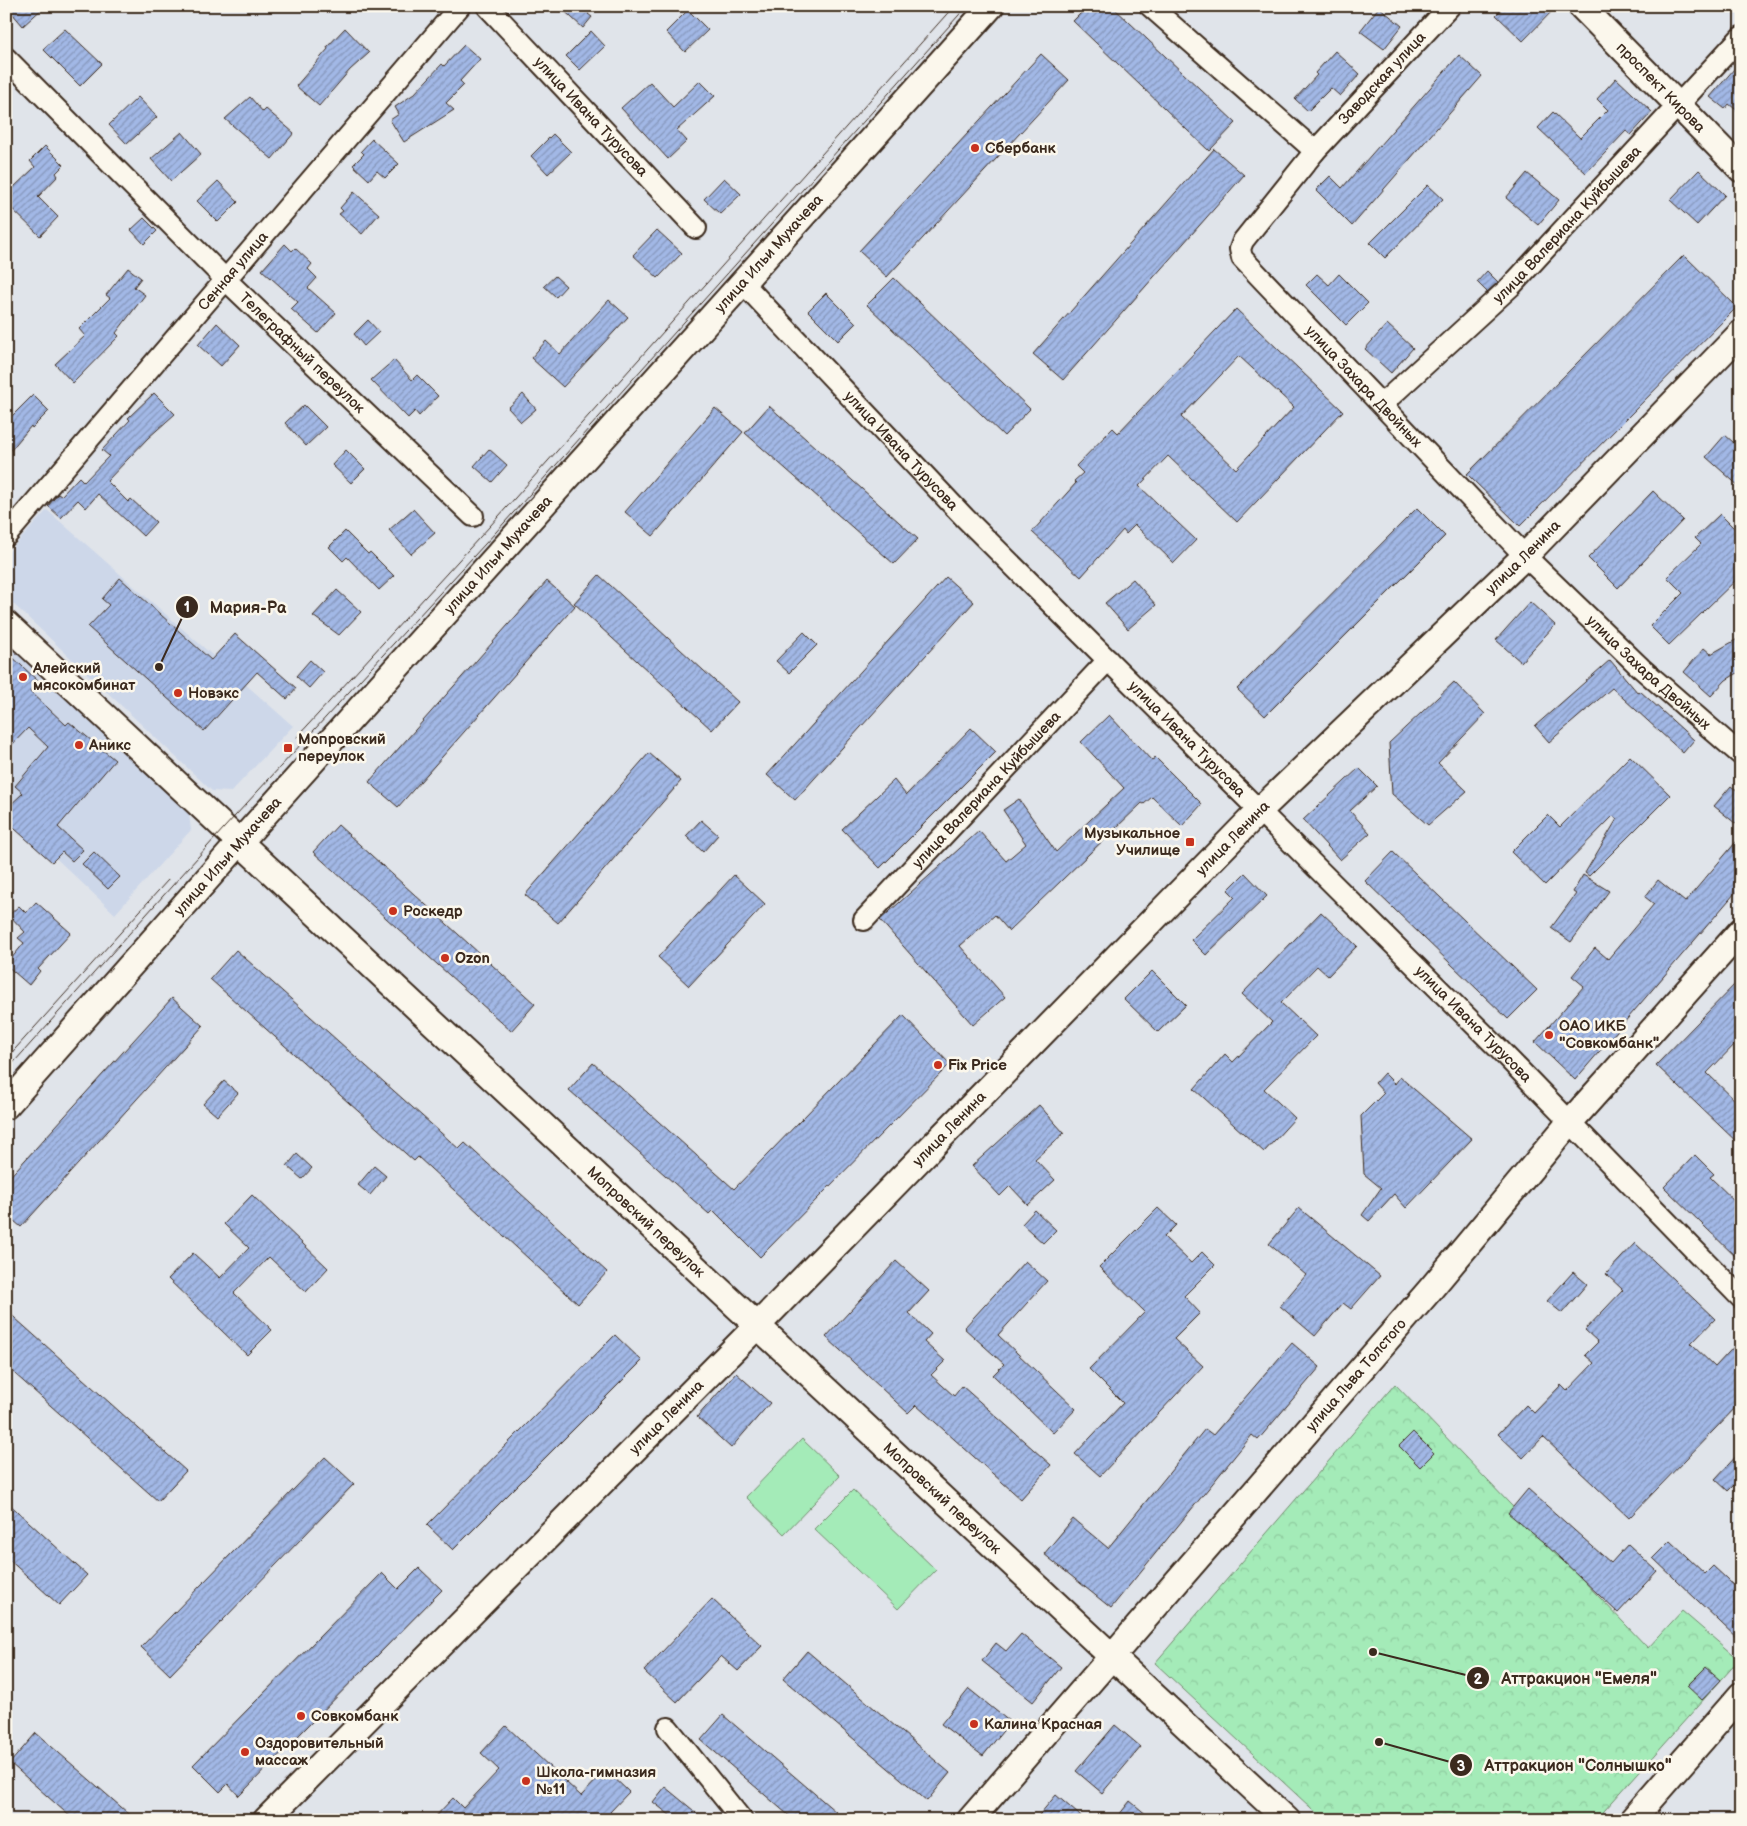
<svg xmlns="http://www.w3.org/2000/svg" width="1747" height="1826" font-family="'Balsamiq Sans',sans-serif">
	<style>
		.built { fill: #cdd7e9 }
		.grass { fill: #a4ebb8; stroke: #708a6b }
		.park { fill: url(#park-crowns); stroke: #708a6b }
		.building { fill: url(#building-hatch); stroke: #3b2a1e; fill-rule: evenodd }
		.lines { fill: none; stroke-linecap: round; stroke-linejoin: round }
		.minor-casing { stroke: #3b2a1e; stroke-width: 24 }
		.tertiary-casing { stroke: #3b2a1e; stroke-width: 29 }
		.minor { stroke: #fbf7ec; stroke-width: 20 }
		.tertiary { stroke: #fbf7ec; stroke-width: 25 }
		.tram { stroke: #3b2a1e; stroke-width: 1 }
		.poi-dot { fill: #c8321e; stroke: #fbf7ec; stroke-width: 2 }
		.labels { text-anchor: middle; stroke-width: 5; stroke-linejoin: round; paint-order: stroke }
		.street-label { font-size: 15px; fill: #3b2a1e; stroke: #fbf7ec }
		.poi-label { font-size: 15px; font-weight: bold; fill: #3b2a1e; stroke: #fbf7ec; text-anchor: start }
		.leader { fill: none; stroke: #3b2a1e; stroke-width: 2 }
		.callout-dot { fill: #3b2a1e; stroke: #fbf7ec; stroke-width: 2 }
		.mark-label { font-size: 15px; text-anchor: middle; font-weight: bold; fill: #fff }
		.callout-label { font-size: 16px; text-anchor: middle; font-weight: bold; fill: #3b2a1e; stroke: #fbf7ec; stroke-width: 5; stroke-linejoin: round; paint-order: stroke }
	</style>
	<defs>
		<pattern id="park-crowns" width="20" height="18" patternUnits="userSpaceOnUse" patternTransform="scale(1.25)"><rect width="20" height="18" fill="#a4ebb8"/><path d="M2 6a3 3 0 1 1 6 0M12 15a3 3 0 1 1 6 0" fill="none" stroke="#8eca9e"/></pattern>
		<pattern id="building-hatch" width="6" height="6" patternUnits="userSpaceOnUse" patternTransform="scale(1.25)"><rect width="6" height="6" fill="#a2b8e6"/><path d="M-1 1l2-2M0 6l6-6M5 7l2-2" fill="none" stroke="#8596ba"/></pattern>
	</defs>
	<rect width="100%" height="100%" fill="#e0e4ea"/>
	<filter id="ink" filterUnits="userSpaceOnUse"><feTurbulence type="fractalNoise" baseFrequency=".02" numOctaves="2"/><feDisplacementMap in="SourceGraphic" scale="10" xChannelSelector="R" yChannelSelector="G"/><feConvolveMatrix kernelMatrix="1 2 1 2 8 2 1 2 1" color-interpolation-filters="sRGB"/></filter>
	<g filter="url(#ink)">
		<!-- built -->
		<g class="built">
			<polygon points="47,510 293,726 231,792 212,791 6,597 6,555"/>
			<polygon points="6,638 189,814 191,830 115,914 6,811"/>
		</g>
		<!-- grass -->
		<g class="grass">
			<polygon points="802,1439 840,1476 784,1534 746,1497"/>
			<polygon points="853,1490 936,1570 898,1609 814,1529"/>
		</g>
		<!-- park -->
		<polygon class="park" points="1395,1384 1648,1648 1682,1611 1739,1660 1596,1820 1324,1820 1155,1663"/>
		<!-- building -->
		<g class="building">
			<polygon points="6,6 45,6 23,26"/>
			<polygon points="559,6 595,6 588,14 592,17 583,28"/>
			<polygon points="1088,6 1112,6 1236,123 1209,151 1073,21"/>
			<polygon points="1505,6 1557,6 1523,41 1496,15"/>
			<polygon points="1379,7 1402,26 1384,49 1360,31"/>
			<polygon points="688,10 708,30 685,52 666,32"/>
			<polygon points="345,28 369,53 350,70 319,106 296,86 328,49 327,47"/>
			<polygon points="65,29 102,64 80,86 43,49"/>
			<polygon points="591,31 605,46 580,70 566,56"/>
			<polygon points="464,45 480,59 460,81 464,85 446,103 454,110 404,142 390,120 399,114 395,107 414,94 442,64 444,66"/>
			<polygon points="1335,51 1360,74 1340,96 1331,88 1308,111 1295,99 1317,75 1315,73"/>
			<polygon points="1041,54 1069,80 887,277 859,251"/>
			<polygon points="1459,55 1482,76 1352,226 1316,190 1330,176 1342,188"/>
			<polygon points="1741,61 1741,114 1729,104 1725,109 1710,97"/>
			<polygon points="1616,78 1652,112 1631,135 1626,131 1586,173 1538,128 1553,112 1580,138 1608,110 1597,99"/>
			<polygon points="700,81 715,96 677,130 687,141 668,159 621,108 650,82 673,107"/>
			<polygon points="138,97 157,117 127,144 109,125"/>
			<polygon points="250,97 263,112 266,109 294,133 272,159 225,119"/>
			<polygon points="182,132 201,154 171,181 151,159"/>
			<polygon points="553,134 571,152 548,174 531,156"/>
			<polygon points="372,139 399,164 385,178 377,171 369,180 353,165 364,154 361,151"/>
			<polygon points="45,146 64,165 56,173 58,176 38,197 58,217 40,236 6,203 6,182 13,188 35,167 30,161"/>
			<polygon points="1214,149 1244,175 1063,380 1033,354"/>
			<polygon points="1699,170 1725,195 1697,225 1670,200"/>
			<polygon points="1527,173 1559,200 1538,225 1506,198"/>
			<polygon points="724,178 741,194 720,214 704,199"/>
			<polygon points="218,181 238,202 218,222 197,201"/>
			<polygon points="1428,185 1443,199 1385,258 1370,243"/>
			<polygon points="354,192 379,214 362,234 339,214 343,211 340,208"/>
			<polygon points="144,218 157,231 144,244 131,230"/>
			<polygon points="657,230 682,253 658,278 633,255"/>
			<polygon points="285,244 292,251 295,248 312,264 308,269 317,278 308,288 336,313 318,333 291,309 298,302 262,270"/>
			<polygon points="1684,255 1737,307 1520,526 1467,474"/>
			<polygon points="128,268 141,278 134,287 145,295 116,333 119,336 73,383 55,364 85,336 79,329 110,298 106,295"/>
			<polygon points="1487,271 1498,282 1487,292 1477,282"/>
			<polygon points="1317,274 1329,285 1339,274 1368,303 1346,325 1306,285"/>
			<polygon points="555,276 566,286 556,297 544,286"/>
			<polygon points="894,278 1030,409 1004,436 867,305"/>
			<polygon points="826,293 856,323 838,341 808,311"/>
			<polygon points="609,300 628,317 563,387 531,358 546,341 560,354"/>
			<path d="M 1236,309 L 1343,411 L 1237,522 L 1168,456 L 1139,486 L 1196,540 L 1174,563 L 1135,525 L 1126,534 L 1123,530 L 1081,577 L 1032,532 L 1076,483 L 1074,481 L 1083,473 L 1076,466 L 1113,428 L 1118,433 ZM 1239,356 L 1294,407 L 1236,469 L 1181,417 Z"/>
			<polygon points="368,320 379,332 364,346 354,334"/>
			<polygon points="217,323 240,345 221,366 198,345"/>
			<polygon points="1387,324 1413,348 1391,373 1365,349"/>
			<polygon points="394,360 412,380 417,375 438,396 419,416 415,411 408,418 371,380"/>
			<polygon points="154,393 175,414 148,438 107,481 128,502 131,499 156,522 143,536 98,494 86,508 78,500 61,518 48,506 58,494 61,496 79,477 84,482 109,456 102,450 130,420 128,418"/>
			<polygon points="523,394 536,409 521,422 508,408"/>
			<polygon points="33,395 49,411 32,428 31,426 6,456 6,422"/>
			<polygon points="304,405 326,427 306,446 285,423"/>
			<polygon points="769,406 918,539 894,564 745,433"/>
			<polygon points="715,408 743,432 653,536 625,512"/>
			<polygon points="1725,435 1741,449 1741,488 1706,457"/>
			<polygon points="489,449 507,465 492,482 474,466"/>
			<polygon points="346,450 365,469 351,483 332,465"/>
			<polygon points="1653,491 1683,520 1618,588 1588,558"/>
			<polygon points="1417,508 1445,536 1265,716 1237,689"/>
			<polygon points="413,509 435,533 411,554 389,530"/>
			<polygon points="1720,514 1741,535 1741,575 1669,645 1650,626 1683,593 1667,577 1701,544 1695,538"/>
			<polygon points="345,531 368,554 370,552 394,576 379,590 347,557 343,561 329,547"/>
			<polygon points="599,575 738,702 712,730 574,603"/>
			<polygon points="946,577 974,602 795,800 767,775"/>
			<polygon points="120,578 211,660 235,634 296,688 287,699 257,672 204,731 88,627 109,605 102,599"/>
			<polygon points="1133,579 1156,605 1128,629 1105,603"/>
			<polygon points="547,581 575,606 398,807 369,782"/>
			<polygon points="337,590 361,612 339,635 313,616"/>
			<polygon points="1530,602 1555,625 1521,662 1496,640"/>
			<polygon points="804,632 817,645 789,673 776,661"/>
			<polygon points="1741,637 1741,671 1726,680 1711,696 1684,672 1704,648 1711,654"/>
			<polygon points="6,651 39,682 30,691 66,725 69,722 115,760 58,827 83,850 72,861 62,852 52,862 6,821 6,809 23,793 15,786 48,747 28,728 6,751"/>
			<polygon points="310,660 323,672 309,688 296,676"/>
			<polygon points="1610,660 1638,693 1640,691 1694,740 1683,753 1612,688 1549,742 1535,726"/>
			<polygon points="1454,682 1485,714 1438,763 1467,791 1428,825 1392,794 1389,743"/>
			<polygon points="1109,715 1152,761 1155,757 1202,804 1182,826 1152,797 1144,804 1142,803 1009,931 995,915 960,946 1005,997 973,1025 880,920 979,831 1006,861 1026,844 1003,810 1019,799 1056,852 1124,788 1081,742"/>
			<polygon points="971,728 996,752 880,868 842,829 894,780 906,795"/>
			<polygon points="649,753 681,781 558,923 525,895"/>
			<polygon points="1630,756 1670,795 1589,876 1585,873 1617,819 1613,816 1545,885 1511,852 1548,815 1560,827"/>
			<polygon points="1359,768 1377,786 1350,811 1370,833 1340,860 1303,820"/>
			<polygon points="1731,786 1741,794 1741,828 1714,806"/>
			<polygon points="701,820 718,835 703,852 686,836"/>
			<polygon points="338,825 535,1004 511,1031 313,852"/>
			<polygon points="1741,836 1741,886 1575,1080 1535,1042 1584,986 1572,976 1595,948 1608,959 1654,904 1645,897 1658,880 1685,902"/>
			<polygon points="94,852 120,877 108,889 82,864"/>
			<polygon points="1393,852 1537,990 1508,1019 1365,881"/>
			<polygon points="1245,873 1267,896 1206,955 1191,940 1235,897 1228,890"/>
			<polygon points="734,875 765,904 689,986 658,957"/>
			<polygon points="1583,875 1609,891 1571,942 1551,928 1576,894 1573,892"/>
			<polygon points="36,902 71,933 38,969 40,971 29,985 6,965 24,943 18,938 25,932 9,915 19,906 26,913"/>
			<polygon points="1321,912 1357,946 1328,976 1317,966 1281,1003 1316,1036 1264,1089 1295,1118 1264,1152 1194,1089 1225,1054 1233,1062 1272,1022 1242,994"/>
			<polygon points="236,950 459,1149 465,1143 607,1272 578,1304 418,1157 414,1161 210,979"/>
			<polygon points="1152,971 1186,1005 1158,1032 1124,999"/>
			<polygon points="1741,978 1741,1038 1707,1073 1741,1106 1741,1146 1656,1065"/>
			<polygon points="172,998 203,1026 21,1227 6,1214 6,1181"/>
			<polygon points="903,1015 950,1064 760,1257 713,1210 709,1214 569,1090 593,1063 734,1189"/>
			<polygon points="1384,1073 1395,1084 1400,1077 1472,1139 1406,1208 1394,1194 1369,1221 1362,1215 1381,1188 1364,1174 1361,1116 1384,1093 1375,1083"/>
			<polygon points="224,1081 238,1093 217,1116 203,1104"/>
			<polygon points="1039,1105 1064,1133 1035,1159 1055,1180 1028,1205 1010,1186 1000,1196 972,1166"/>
			<polygon points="297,1154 312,1168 302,1179 287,1166"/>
			<polygon points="1695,1155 1714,1174 1710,1177 1741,1207 1741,1262 1664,1187"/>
			<polygon points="374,1166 386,1176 370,1195 358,1185"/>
			<polygon points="252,1195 328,1268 306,1292 269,1257 234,1293 272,1330 247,1355 168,1279 193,1253 220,1278 249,1248 224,1224"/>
			<polygon points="1158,1208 1176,1225 1164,1237 1191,1263 1202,1252 1215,1265 1184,1296 1200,1313 1174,1339 1203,1366 1100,1476 1075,1454 1123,1403 1089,1369 1145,1312 1099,1267"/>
			<polygon points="1299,1208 1380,1276 1351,1309 1343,1303 1315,1336 1280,1306 1306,1275 1269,1244"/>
			<polygon points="1035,1210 1056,1230 1043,1243 1022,1224"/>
			<polygon points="1635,1243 1715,1319 1691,1344 1715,1367 1741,1339 1741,1402 1629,1518 1543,1437 1523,1458 1498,1434 1526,1405 1534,1413 1561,1385 1567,1391 1594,1363 1585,1355 1598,1342 1585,1330 1623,1290 1606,1274"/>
			<polygon points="896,1261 929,1291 909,1313 931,1334 924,1342 945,1361 931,1375 954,1396 962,1386 1051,1465 1021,1499 916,1405 908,1413 826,1337"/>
			<polygon points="1025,1261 1047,1281 998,1335 1076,1409 1053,1433 993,1375 1004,1364 964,1328"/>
			<polygon points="1573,1272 1587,1284 1562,1313 1547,1301"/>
			<polygon points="6,1310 186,1471 158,1501 6,1366"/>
			<polygon points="615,1335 642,1361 453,1550 427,1525"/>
			<polygon points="1292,1343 1320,1367 1258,1440 1252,1435 1111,1608 1044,1554 1073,1519 1108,1548 1205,1429 1213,1435"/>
			<polygon points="736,1373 770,1403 731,1448 697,1417"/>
			<polygon points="1413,1432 1434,1453 1420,1467 1399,1446"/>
			<polygon points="1741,1451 1741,1478 1728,1491 1715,1479"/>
			<polygon points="325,1457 354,1484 170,1675 141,1647"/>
			<polygon points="1528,1489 1611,1563 1628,1544 1657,1571 1618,1613 1543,1542 1508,1513"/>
			<polygon points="6,1501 87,1575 59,1605 6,1557"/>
			<polygon points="1670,1541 1705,1574 1713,1566 1741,1592 1741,1642 1653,1558"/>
			<polygon points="419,1568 442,1590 239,1796 228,1784 220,1792 193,1765 382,1573 398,1589"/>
			<polygon points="712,1599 762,1646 738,1671 721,1656 677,1702 644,1671"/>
			<polygon points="1021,1634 1061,1667 1033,1702 982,1661 996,1643 1006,1651"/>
			<polygon points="807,1651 950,1773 927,1801 783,1679"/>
			<polygon points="1706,1667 1721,1680 1702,1700 1687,1686"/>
			<polygon points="969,1689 1010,1722 983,1756 941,1724"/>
			<polygon points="723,1715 836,1812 829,1820 794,1820 701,1740"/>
			<polygon points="1115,1725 1141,1747 1102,1793 1076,1771"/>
			<polygon points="506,1726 581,1796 606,1770 629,1792 610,1812 618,1820 432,1820 453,1798 463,1808 499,1770 481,1753"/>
			<polygon points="36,1733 136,1820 74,1820 10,1763"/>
			<polygon points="665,1787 705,1820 676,1820 653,1802"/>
			<polygon points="1056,1795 1085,1820 1035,1820"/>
			<polygon points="1130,1801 1153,1820 1115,1820"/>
		</g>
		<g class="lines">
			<defs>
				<g id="minor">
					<path id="s1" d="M 487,6 L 696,228"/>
					<polyline points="1150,6 1315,151"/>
					<path id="s2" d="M 1450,6 L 1315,151 L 1243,241 L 1240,249 L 1242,258 L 1525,556 L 1641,668 L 1741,755"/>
					<path id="s3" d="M 6,58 L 227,281 L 473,516"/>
					<path id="s4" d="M 742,282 L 965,518 L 1498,1048 L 1741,1298"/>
					<path id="s5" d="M 1382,404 L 1511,286 L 1741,37"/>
					<path id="s6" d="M 6,536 L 460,6"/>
					<path id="s7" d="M 864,920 L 1108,660"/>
					<polyline points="668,1728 742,1820"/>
				</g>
				<g id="tertiary">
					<path id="s8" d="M 1581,6 L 1741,169"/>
					<path id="s9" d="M 6,624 L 1287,1820"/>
					<path id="s10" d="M 6,1106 L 240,842 L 991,6"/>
					<path id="s11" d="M 266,1820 L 757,1326 L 1259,811 L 1525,556 L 1741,333"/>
					<path id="s12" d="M 970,1820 L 1429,1291 L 1570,1122 L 1741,931"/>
					<polyline points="1632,1820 1741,1695"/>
				</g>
			</defs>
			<!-- minor casing -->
			<use href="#minor" class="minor-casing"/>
			<!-- tertiary casing -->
			<use href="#tertiary" class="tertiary-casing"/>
			<!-- minor -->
			<use href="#minor" class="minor"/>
			<!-- tertiary -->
			<use href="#tertiary" class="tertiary"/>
			<!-- tram -->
			<g class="tram">
				<polyline points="297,737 490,526 954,6"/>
				<polyline points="6,1059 168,880"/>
				<polyline points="6,1071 224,828 496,532 967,6"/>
			</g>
		</g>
	</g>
	<!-- markers -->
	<g class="poi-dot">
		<circle cx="975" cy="148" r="5"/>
		<circle cx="23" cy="677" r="5"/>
		<circle cx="178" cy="693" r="5"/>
		<circle cx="79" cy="745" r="5"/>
		<rect x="283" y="743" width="10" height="10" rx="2.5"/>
		<rect x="1185" y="837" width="10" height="10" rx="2.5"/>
		<circle cx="393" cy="911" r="5"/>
		<circle cx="445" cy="958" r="5"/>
		<circle cx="1549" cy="1035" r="5"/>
		<circle cx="938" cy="1065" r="5"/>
		<circle cx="301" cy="1716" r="5"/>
		<circle cx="974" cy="1724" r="5"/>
		<circle cx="245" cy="1752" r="5"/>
		<circle cx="526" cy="1781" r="5"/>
	</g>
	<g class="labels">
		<!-- street labels -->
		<g class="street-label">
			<text transform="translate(1382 78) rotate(-47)" y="5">Заводская улица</text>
			<text dy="5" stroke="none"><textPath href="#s8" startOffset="114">проспект Кирова</textPath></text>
			<text dy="5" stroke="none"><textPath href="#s1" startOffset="152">улица Ивана Турусова</textPath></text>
			<text dy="5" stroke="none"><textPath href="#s5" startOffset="258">улица Валериана Куйбышева</textPath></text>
			<text dy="5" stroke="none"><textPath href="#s10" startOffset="1144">улица Ильи Мухачева</textPath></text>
			<text dy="5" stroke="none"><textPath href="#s6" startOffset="349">Сенная улица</textPath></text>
			<text dy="5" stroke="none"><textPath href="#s3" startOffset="418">Телеграфный переулок</textPath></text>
			<text dy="5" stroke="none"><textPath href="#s2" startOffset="508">улица Захара Двойных</textPath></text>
			<text dy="5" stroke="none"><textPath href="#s4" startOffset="232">улица Ивана Турусова</textPath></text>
			<text dy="5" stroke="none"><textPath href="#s10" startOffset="739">улица Ильи Мухачева</textPath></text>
			<text dy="5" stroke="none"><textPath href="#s11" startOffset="1782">улица Ленина</textPath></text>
			<text dy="5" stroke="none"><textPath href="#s2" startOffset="912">улица Захара Двойных</textPath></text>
			<text dy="5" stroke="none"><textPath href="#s4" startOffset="638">улица Ивана Турусова</textPath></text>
			<text dy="5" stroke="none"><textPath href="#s7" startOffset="179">улица Валериана Куйбышева</textPath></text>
			<text dy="5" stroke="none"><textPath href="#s11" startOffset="1378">улица Ленина</textPath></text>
			<text dy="5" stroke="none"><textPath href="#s10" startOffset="334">улица Ильи Мухачева</textPath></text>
			<text dy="5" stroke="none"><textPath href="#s4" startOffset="1042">улица Ивана Турусова</textPath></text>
			<text dy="5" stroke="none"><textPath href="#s11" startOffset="972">улица Ленина</textPath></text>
			<text dy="5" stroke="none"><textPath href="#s9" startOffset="876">Мопровский переулок</textPath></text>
			<text dy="5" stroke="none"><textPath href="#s12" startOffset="589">улица Льва Толстого</textPath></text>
			<text dy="5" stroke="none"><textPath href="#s11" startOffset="568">улица Ленина</textPath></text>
			<text dy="5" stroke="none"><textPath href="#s9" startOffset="1281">Мопровский переулок</textPath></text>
		</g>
		<!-- poi labels -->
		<g class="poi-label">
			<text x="985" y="153">Сбербанк</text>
			<text x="33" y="673">Алейский<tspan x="33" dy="17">мясокомбинат</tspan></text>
			<text x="188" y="698">Новэкс</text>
			<text x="298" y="744">Мопровский<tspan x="298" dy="17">переулок</tspan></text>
			<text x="89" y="750">Аникс</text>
			<text x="1180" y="838" text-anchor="end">Музыкальное<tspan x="1180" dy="17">Училище</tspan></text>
			<text x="403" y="916">Роскедр</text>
			<text x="455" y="963">Ozon</text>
			<text x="1559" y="1031">ОАО ИКБ<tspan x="1559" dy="17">"Совкомбанк"</tspan></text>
			<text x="948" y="1070">Fix Price</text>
			<text x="311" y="1721">Совкомбанк</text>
			<text x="984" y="1729">Калина Красная</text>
			<text x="255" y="1748">Оздоровительный<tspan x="255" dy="17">массаж</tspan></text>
			<text x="536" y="1777">Школа-гимназия<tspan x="536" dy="17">№11</tspan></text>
		</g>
	</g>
	<!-- callouts -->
	<path class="leader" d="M159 667L187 607M1373 1652L1478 1678M1379 1742L1461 1765"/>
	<g class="callout-dot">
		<circle cx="159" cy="667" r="5"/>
		<circle cx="1373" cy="1652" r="5"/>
		<circle cx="1379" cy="1742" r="5"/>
		<circle cx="187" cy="607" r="12"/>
		<circle cx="1478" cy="1678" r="12"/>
		<circle cx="1461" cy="1765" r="12"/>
	</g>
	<g class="mark-label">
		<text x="187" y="612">1</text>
		<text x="1478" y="1684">2</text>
		<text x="1461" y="1771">3</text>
	</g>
	<g class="callout-label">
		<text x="248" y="613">Мария-Ра</text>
		<text x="1579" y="1684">Аттракцион "Емеля"</text>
		<text x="1578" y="1771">Аттракцион "Солнышко"</text>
	</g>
	<!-- margin -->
	<rect width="1747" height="1826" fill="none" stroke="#fbf7ec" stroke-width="25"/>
	<rect x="12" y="12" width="1722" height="1801" fill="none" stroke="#3b2a1e" stroke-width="2" filter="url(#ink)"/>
</svg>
